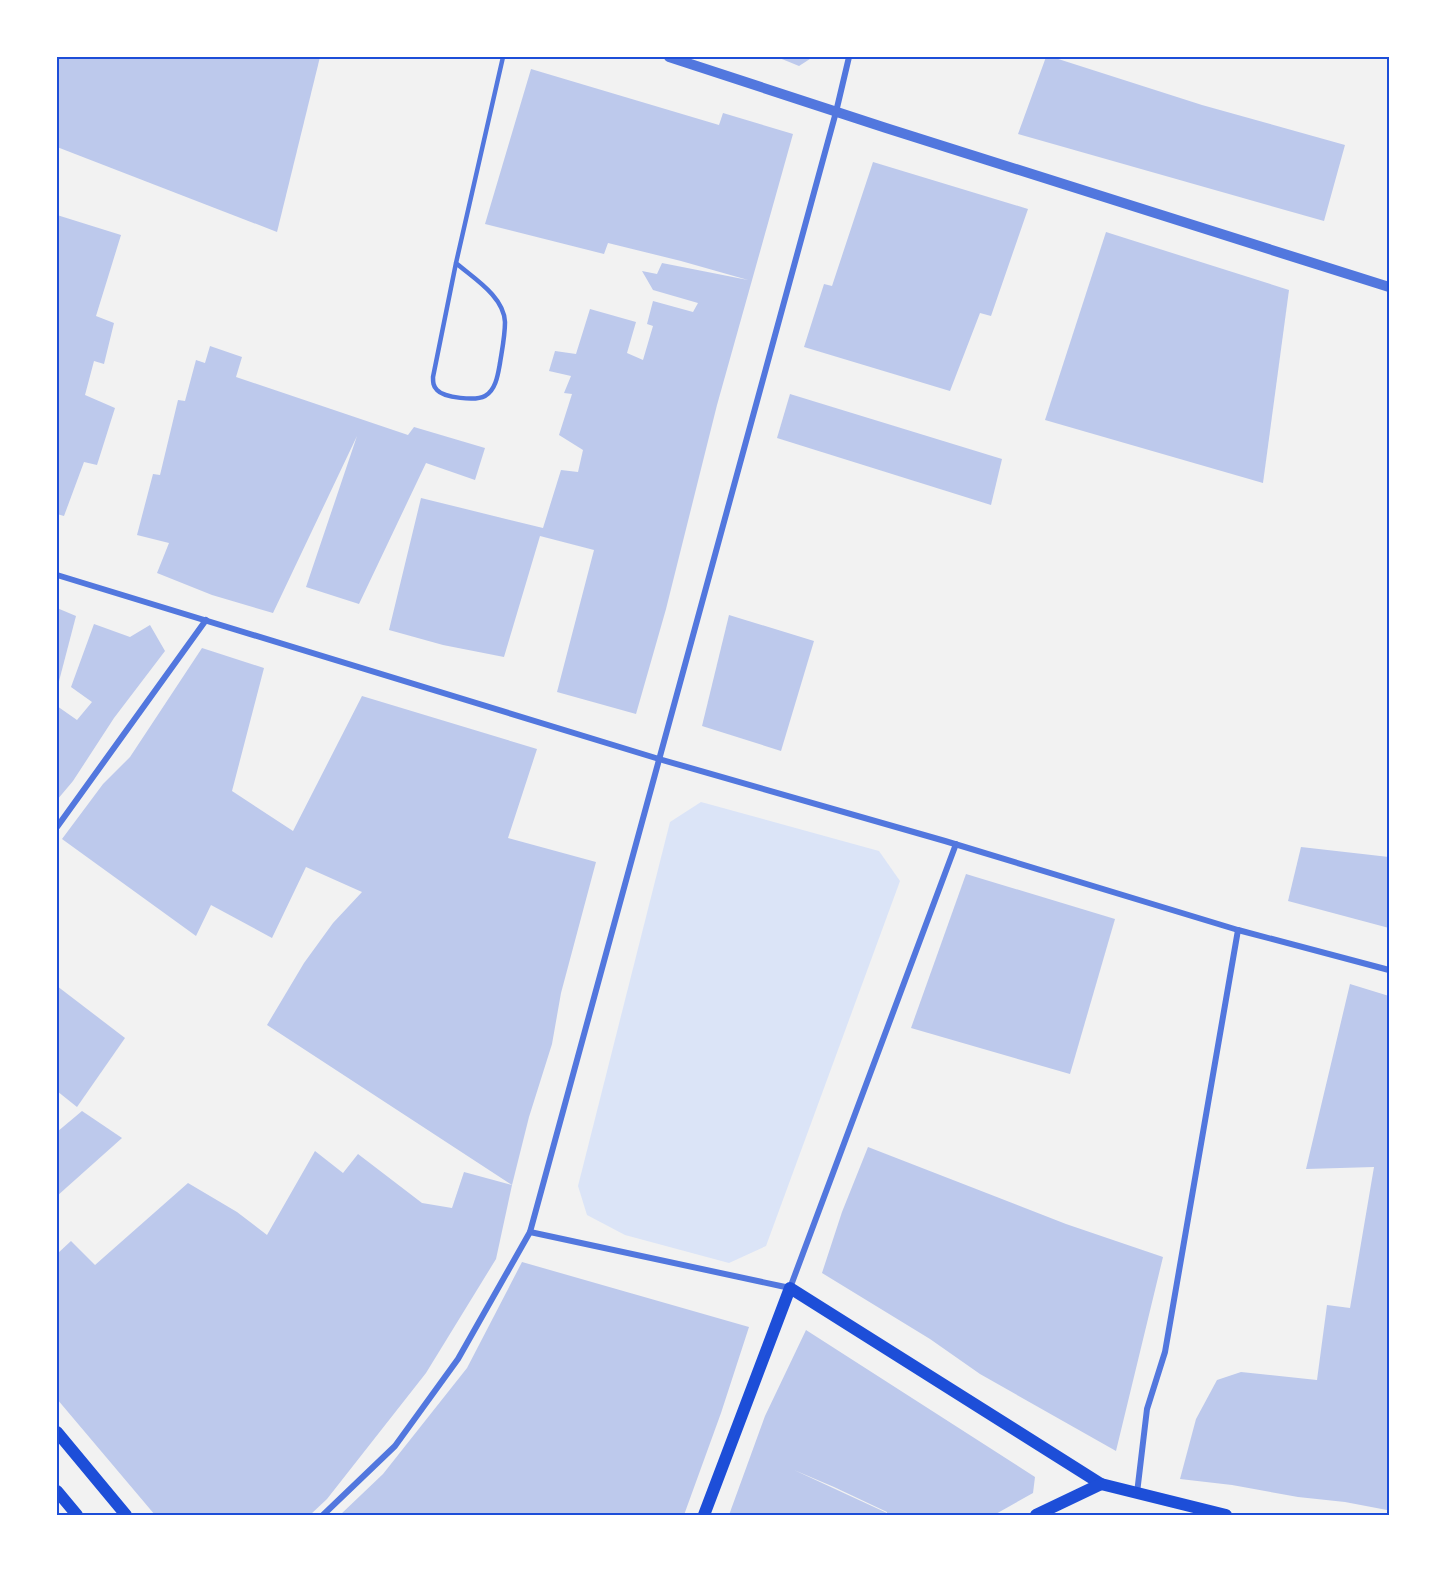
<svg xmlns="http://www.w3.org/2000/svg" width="1446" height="1572" font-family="Jost,sans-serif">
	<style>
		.green { fill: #dbe4f7 }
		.building { fill: #bdc9ec; fill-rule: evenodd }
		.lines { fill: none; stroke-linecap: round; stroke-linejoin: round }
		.service { stroke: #5277de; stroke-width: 4.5 }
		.minor { stroke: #5277de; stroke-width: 6 }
		.tertiary { stroke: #5277de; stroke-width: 10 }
		.secondary { stroke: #1d4ed8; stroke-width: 12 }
		.neatline { fill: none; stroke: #1d4ed8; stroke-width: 2 }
	</style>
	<rect width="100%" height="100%" fill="#f2f2f2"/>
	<!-- green -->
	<polygon class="green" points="701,802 879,851 900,881 766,1246 729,1263 625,1235 587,1215 578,1186 670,822"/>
	<!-- building -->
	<g class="building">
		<polygon points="57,57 320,57 277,232 57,147"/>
		<polygon points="777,57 813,57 799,66"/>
		<polygon points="1046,57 1052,57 1202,105 1345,145 1324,221 1018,134"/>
		<polygon points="531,69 719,125 723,113 793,134 717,405 666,609 636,714 557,692 594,550 540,536 504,657 443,645 389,630 421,498 543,528 561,470 578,472 583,450 559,435 572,394 564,393 571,376 549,371 555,351 576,354 590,309 636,322 627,353 643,360 653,326 647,324 653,301 693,312 698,303 653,290 642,271 657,274 662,263 748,280 681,261 608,243 604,254 485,224"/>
		<polygon points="873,162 1028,209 991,316 980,313 950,391 804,347 824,284 832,286"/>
		<polygon points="57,215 121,235 96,316 114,323 104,364 94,361 85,395 115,408 97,465 84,462 64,516 57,514"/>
		<polygon points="1106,232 1289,290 1263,483 1045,420"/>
		<polygon points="210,346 242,357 236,377 408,435 414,427 485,448 475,480 426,463 359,604 306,587 357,436 273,613 212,595 157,573 169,543 137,535 153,474 160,475 178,400 185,401 196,360 205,363"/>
		<polygon points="790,394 1002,459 991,505 777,438"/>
		<polygon points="57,608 76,616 58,685 57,685"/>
		<polygon points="729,615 814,641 781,751 702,726"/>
		<polygon points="94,624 130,637 150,625 165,651 114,718 73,781 57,800 57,706 77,720 92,702 71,687"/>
		<polygon points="202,648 264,668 232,791 293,831 362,696 537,749 508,838 596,862 561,993 552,1044 529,1117 512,1185 267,1025 304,963 333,923 362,892 306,867 272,938 211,905 196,936 62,839 103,784 130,757"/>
		<polygon points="1301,847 1389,857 1389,928 1288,901"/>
		<polygon points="966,874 1115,919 1070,1074 911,1028"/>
		<polygon points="1350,984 1389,996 1389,1501 1387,1510 1345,1502 1298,1497 1232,1485 1180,1479 1196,1419 1217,1380 1241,1372 1317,1380 1327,1305 1350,1308 1374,1167 1306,1169"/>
		<polygon points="57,986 125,1038 77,1107 57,1091"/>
		<polygon points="82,1111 122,1138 57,1196 57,1132"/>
		<polygon points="868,1147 1066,1224 1163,1257 1116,1451 980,1374 930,1339 822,1273 842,1212"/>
		<polygon points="315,1151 343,1173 358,1154 422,1203 452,1208 464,1172 512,1185 496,1259 426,1373 327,1499 310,1515 155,1515 57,1399 57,1254 71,1241 95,1265 188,1183 237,1212 267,1235"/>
		<polygon points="522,1262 749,1327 721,1413 684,1515 340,1515 383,1474 467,1368"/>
		<path d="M 806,1330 L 1035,1477 L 1033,1493 L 994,1515 L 729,1515 L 765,1416 ZM 794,1470 L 834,1487 L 887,1512 L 887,1513 Z"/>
	</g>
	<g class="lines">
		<!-- service -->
		<path class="service" d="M 456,263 C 473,278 504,296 505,322 C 505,336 502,350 500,363 C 498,374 496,390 485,396 C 476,401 444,398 437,390 C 433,386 433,382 433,377 L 456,263 L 503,57"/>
		<!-- minor -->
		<g class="minor">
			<polyline points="57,575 659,759 945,841 1238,930 1389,970"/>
			<polyline points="57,827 206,620"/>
			<polyline points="530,1232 790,1288 956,844"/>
			<polyline points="1137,1493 1147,1409 1165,1352 1238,930"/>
			<polyline points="323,1515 395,1446 458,1359 530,1232 836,112 849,57"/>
		</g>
		<!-- tertiary -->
		<polyline class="tertiary" points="669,57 886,128 1389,287"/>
		<!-- secondary -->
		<g class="secondary">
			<polyline points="57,1432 126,1515"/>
			<polyline points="57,1491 77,1515"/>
			<polyline points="704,1515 790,1288 1101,1484 1226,1515"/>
			<polyline points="1036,1515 1101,1484"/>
		</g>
	</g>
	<!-- border -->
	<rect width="1446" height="1572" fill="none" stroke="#ffffff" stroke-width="117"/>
	<rect x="58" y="58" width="1330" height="1456" class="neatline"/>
</svg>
